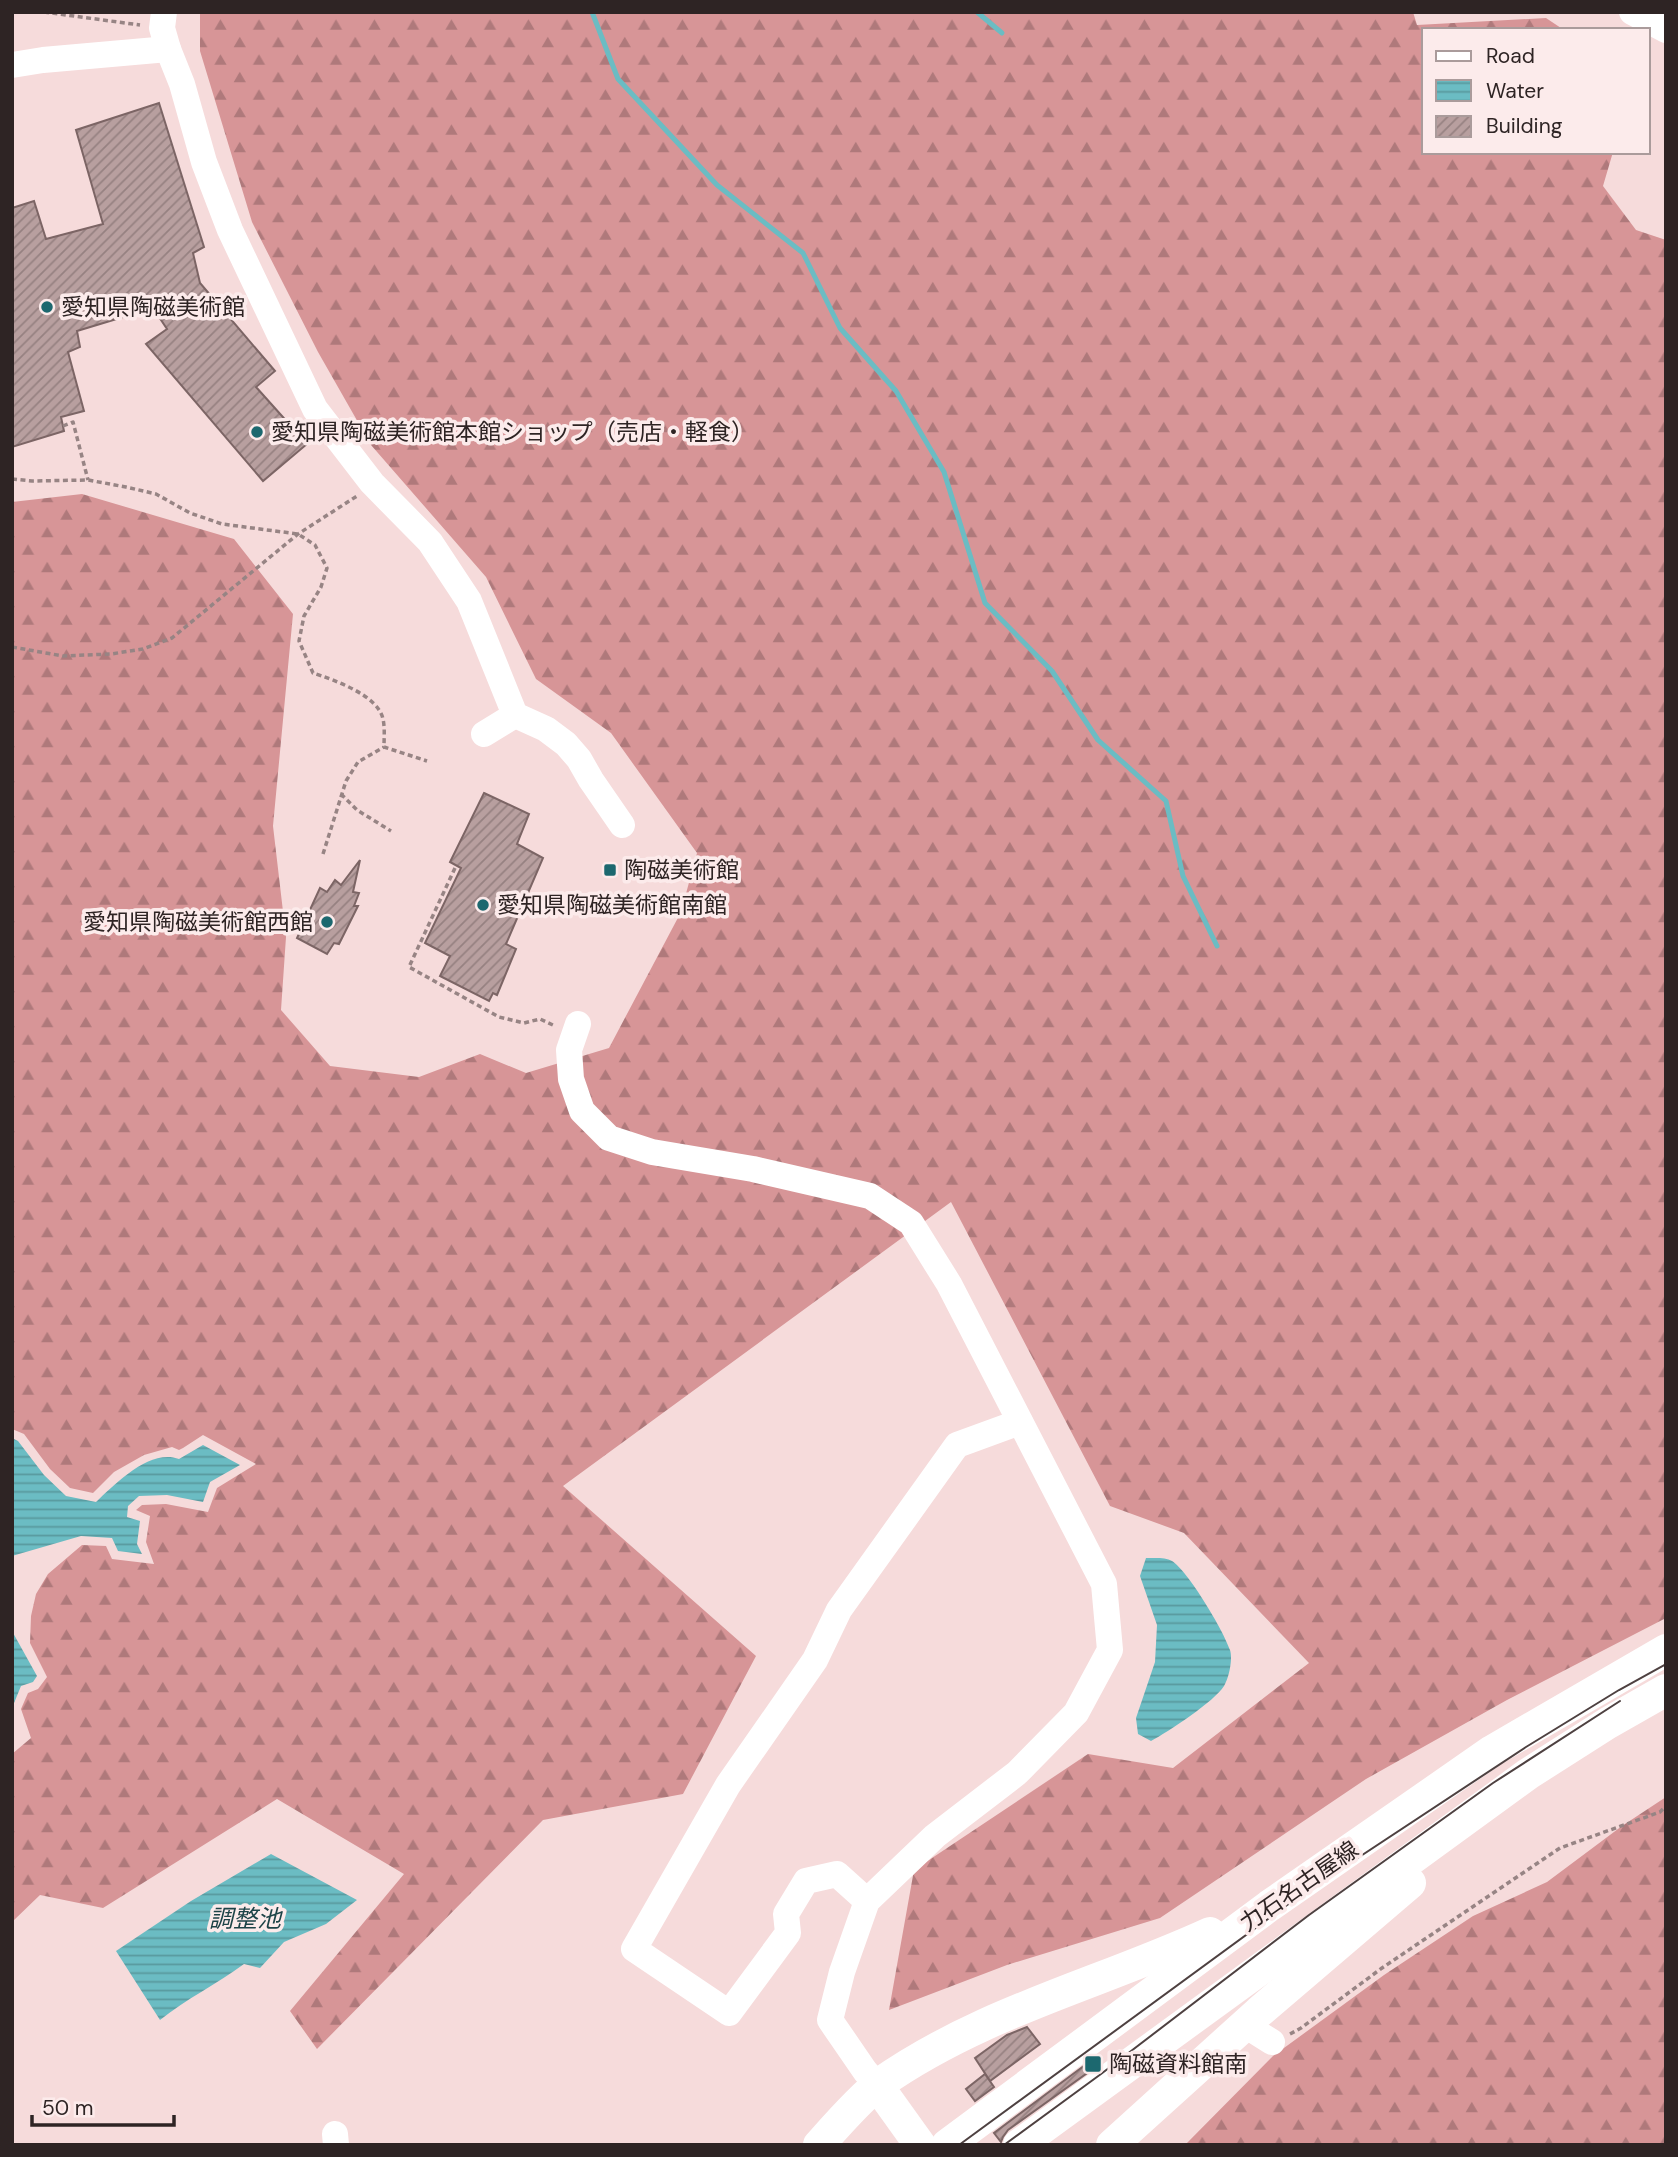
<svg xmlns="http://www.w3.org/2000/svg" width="1678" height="2157" font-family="'DM Sans','Noto Sans JP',sans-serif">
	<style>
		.forest { fill: url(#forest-firs) }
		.water { fill: url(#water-rules) }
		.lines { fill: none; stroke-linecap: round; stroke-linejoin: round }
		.stream { stroke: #6bbcc3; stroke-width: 5 }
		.building { fill: url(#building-hatch); stroke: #7c6565; stroke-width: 2 }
		.path { stroke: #978484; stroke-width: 3.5; stroke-dasharray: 5 3.5; stroke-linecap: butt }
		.minor { stroke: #fff; stroke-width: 26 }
		.major { stroke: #fff; stroke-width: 32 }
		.tram { stroke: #4e4141; stroke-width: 2 }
		.poi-dot { fill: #1c686f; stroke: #fcebeb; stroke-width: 2.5 }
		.labels { text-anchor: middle; stroke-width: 7; stroke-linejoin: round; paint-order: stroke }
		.poi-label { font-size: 23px; fill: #2e2424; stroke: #fcebeb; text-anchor: start }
		.street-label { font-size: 23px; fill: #2e2424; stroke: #fcebeb }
		.water-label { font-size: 24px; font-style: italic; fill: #1d4347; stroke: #fcebeb }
	</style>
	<defs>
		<pattern id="forest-firs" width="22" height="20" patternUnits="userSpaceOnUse" patternTransform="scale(1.75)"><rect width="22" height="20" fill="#d79597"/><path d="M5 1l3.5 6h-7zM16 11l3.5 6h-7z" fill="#af797b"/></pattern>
		<pattern id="water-rules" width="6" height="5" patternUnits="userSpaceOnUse" patternTransform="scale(1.75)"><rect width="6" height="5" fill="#6bbcc3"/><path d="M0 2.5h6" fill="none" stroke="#58999e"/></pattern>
		<pattern id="building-hatch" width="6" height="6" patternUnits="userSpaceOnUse" patternTransform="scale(1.75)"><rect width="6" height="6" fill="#b89f9f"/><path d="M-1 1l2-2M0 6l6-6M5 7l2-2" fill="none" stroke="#968181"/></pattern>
	</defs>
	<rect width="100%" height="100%" fill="#f6dbdb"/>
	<!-- forest -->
	<g class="forest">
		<polygon points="200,12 1413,12 1417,25 1546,18 1564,30 1424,30 1424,152 1613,152 1603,186 1636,230 1666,240 1666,1618 1507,1700 1366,1779 1160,1918 1007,1965 889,2010 914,1870 1088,1754 1173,1768 1309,1663 1184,1533 1110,1506 951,1202 563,1486 756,1656 683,1794 543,1820 317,2049 290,2011 404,1874 277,1799 103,1908 40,1895 12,1922 12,1754 31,1738 21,1709 28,1693 38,1689 47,1677 30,1643 31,1616 36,1594 48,1574 82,1545 106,1546 112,1559 154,1564 146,1542 150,1516 136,1510 142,1505 166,1504 208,1512 217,1488 256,1464 203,1435 183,1448 179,1450 172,1447 144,1455 114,1472 93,1493 70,1488 50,1469 24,1434 12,1429 12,502 82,494 234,539 293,614 273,826 286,937 281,1010 330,1066 419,1077 480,1054 526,1073 609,1048 681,912 697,853 611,733 536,679 486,577 371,445 318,352 252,222 200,51"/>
		<polygon points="1666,1797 1666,2145 1185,2145 1273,2056 1384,1975 1473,1916 1547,1882 1622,1826"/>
	</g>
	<!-- water -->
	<g class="water">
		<path d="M 12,1438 L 18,1441 L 44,1475 L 66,1496 L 96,1502 C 115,1484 150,1448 179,1459 L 203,1445 L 240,1465 L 210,1482 L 203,1502 L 167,1495 L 139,1496 L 128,1506 L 127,1517 L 140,1521 L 137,1544 L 142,1554 L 118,1551 L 112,1538 L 81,1536 L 12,1556 Z"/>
		<path d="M 1146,1558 C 1154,1558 1166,1557 1172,1561 C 1188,1571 1224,1631 1230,1650 C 1233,1659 1229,1678 1224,1686 C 1215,1701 1168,1732 1151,1741 L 1138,1734 L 1136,1718 L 1155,1662 L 1157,1625 L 1140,1576 Z"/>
		<polygon points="12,1631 37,1676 33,1682 21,1686 12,1708"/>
		<path d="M 271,1854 L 357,1900 L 326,1924 L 284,1942 L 260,1968 L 244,1964 C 217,1984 186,1999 160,2020 L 116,1951 L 191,1901 Z"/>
	</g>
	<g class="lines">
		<!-- stream -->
		<g class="stream">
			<polyline points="592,12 618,79 717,185 803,253 840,328 896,391 944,472 985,603 1052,671 1098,740 1166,801 1183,876 1217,946"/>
			<polyline points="977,12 1002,33"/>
		</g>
	</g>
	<!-- building -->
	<g class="building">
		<polygon points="159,103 204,247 193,253 200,283 275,371 256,387 307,444 263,481 146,344 167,329 153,308 77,331 80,347 68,352 84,411 61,417 64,431 12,447 12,208 34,201 46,239 103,224 76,130"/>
		<polygon points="484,793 529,814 517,844 543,858 506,944 516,949 497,995 493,993 489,1001 440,976 450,956 425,943 461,868 450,862"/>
		<polygon points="360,860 353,892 359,893 354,906 358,906 339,944 334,943 327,954 297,938 320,888 327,892 335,880 341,885"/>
		<polygon points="1027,2027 1040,2044 990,2081 975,2058 1007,2035"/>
		<polygon points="1085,2065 1090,2071 1008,2130 1003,2137 1001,2142 994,2133"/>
		<polygon points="985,2074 994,2087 975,2101 966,2089"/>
	</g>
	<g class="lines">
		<!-- path -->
		<g class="path">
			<polyline points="44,12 140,25"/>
			<polyline points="63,426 73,422 88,480"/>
			<path d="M 12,479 L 32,481 L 88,480 L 126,487 L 156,494 L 190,513 L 222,524 L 298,534 L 315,545 L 327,568 L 321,587 L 304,616 L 299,641 L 313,673 C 334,680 378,695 383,719 C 385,728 384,738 384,747 L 427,761"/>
			<polyline points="12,647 63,656 111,654 143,649 172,638 298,534 357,496"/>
			<polyline points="341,794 357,810 391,831"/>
			<polyline points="323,854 346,781 358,762 384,747"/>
			<polyline points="455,868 409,967 499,1017 524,1023 540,1019 555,1026"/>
			<polyline points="1290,2034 1301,2028 1382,1968 1560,1848 1660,1812 1666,1806"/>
		</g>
		<!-- minor -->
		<g class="minor">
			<polyline points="164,12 162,28 168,49 182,84 204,162 230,230 315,409 372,483 430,542 469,601 515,715 546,729 566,744 579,759 591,780 622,825"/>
			<polyline points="1632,12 1666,30"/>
			<polyline points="12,65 43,60 168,49"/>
			<polyline points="484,734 515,715"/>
			<polyline points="578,1024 569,1050 571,1079 582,1111 609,1138 652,1152 753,1169 870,1196 911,1223 949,1284 1104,1584 1110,1650 1076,1713 1017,1773 935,1836 867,1901 842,1972 830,2020 865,2071 877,2085"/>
			<polyline points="867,1901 837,1874 806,1881 786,1914 788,1933 729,2013 634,1949 728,1785 815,1660 839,1610 957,1445 1020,1422"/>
			<polyline points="1245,2025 1272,2042"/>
			<polyline points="335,2134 336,2145"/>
		</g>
		<!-- major -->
		<g class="major">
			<polyline points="877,2085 920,2145"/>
			<path d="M 819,2145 C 835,2127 861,2097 879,2084 C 981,2012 1099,1984 1210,1933"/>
			<polyline points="947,2145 1269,1906 1492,1751 1666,1650"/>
			<polyline points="1019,2145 1528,1774 1608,1723 1666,1690"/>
			<polyline points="1112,2145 1259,2012 1410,1883"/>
		</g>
		<!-- tram -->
		<g class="tram">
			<polyline points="959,2145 1294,1900 1526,1747 1619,1690 1666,1664"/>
			<polyline points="1004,2145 1101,2074 1309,1915 1493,1783 1620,1701"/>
		</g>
	</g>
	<!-- markers -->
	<g class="poi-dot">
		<circle cx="47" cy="307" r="7"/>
		<circle cx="257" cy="432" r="7"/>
		<rect x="603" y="863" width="14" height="14" rx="3.5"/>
		<circle cx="483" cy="905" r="7"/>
		<circle cx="327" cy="922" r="7"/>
		<rect x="1084" y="2055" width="18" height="18" rx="3.5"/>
	</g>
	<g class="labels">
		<!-- poi labels -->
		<g class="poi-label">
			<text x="61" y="315">愛知県陶磁美術館</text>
			<text x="271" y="440">愛知県陶磁美術館本館ショップ（売店・軽食）</text>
			<text x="624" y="878">陶磁美術館</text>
			<text x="497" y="913">愛知県陶磁美術館南館</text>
			<text x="313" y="930" text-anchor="end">愛知県陶磁美術館西館</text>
			<text x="1109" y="2072">陶磁資料館南</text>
		</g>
		<!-- street labels -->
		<g class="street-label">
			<text transform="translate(1299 1886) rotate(-35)" y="8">力石名古屋線</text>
		</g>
		<!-- water labels -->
		<g class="water-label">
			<text x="245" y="1927">調整池</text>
		</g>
	</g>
	<!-- border -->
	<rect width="1678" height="2157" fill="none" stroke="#2e2424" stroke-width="28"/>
	<!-- legend -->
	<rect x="1422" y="28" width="228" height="126" fill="#fcebeb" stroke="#aa9b9b" stroke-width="2"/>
	<rect x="1436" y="51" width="35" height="10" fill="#ffffff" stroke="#aa9b9b" stroke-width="2"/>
	<text x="1486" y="63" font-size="21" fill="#2e2424">Road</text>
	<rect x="1436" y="80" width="35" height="21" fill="url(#water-rules)" stroke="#aa9b9b" stroke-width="2"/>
	<text x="1486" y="98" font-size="21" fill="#2e2424">Water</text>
	<rect x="1436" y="116" width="35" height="21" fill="url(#building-hatch)" stroke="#aa9b9b" stroke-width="2"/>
	<text x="1486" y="133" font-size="21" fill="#2e2424">Building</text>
	<!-- scale -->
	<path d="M32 2115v10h142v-10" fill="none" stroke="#2e2424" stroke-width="3.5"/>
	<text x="42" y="2115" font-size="21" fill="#2e2424" stroke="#fcebeb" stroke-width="5" paint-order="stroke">50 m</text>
</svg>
